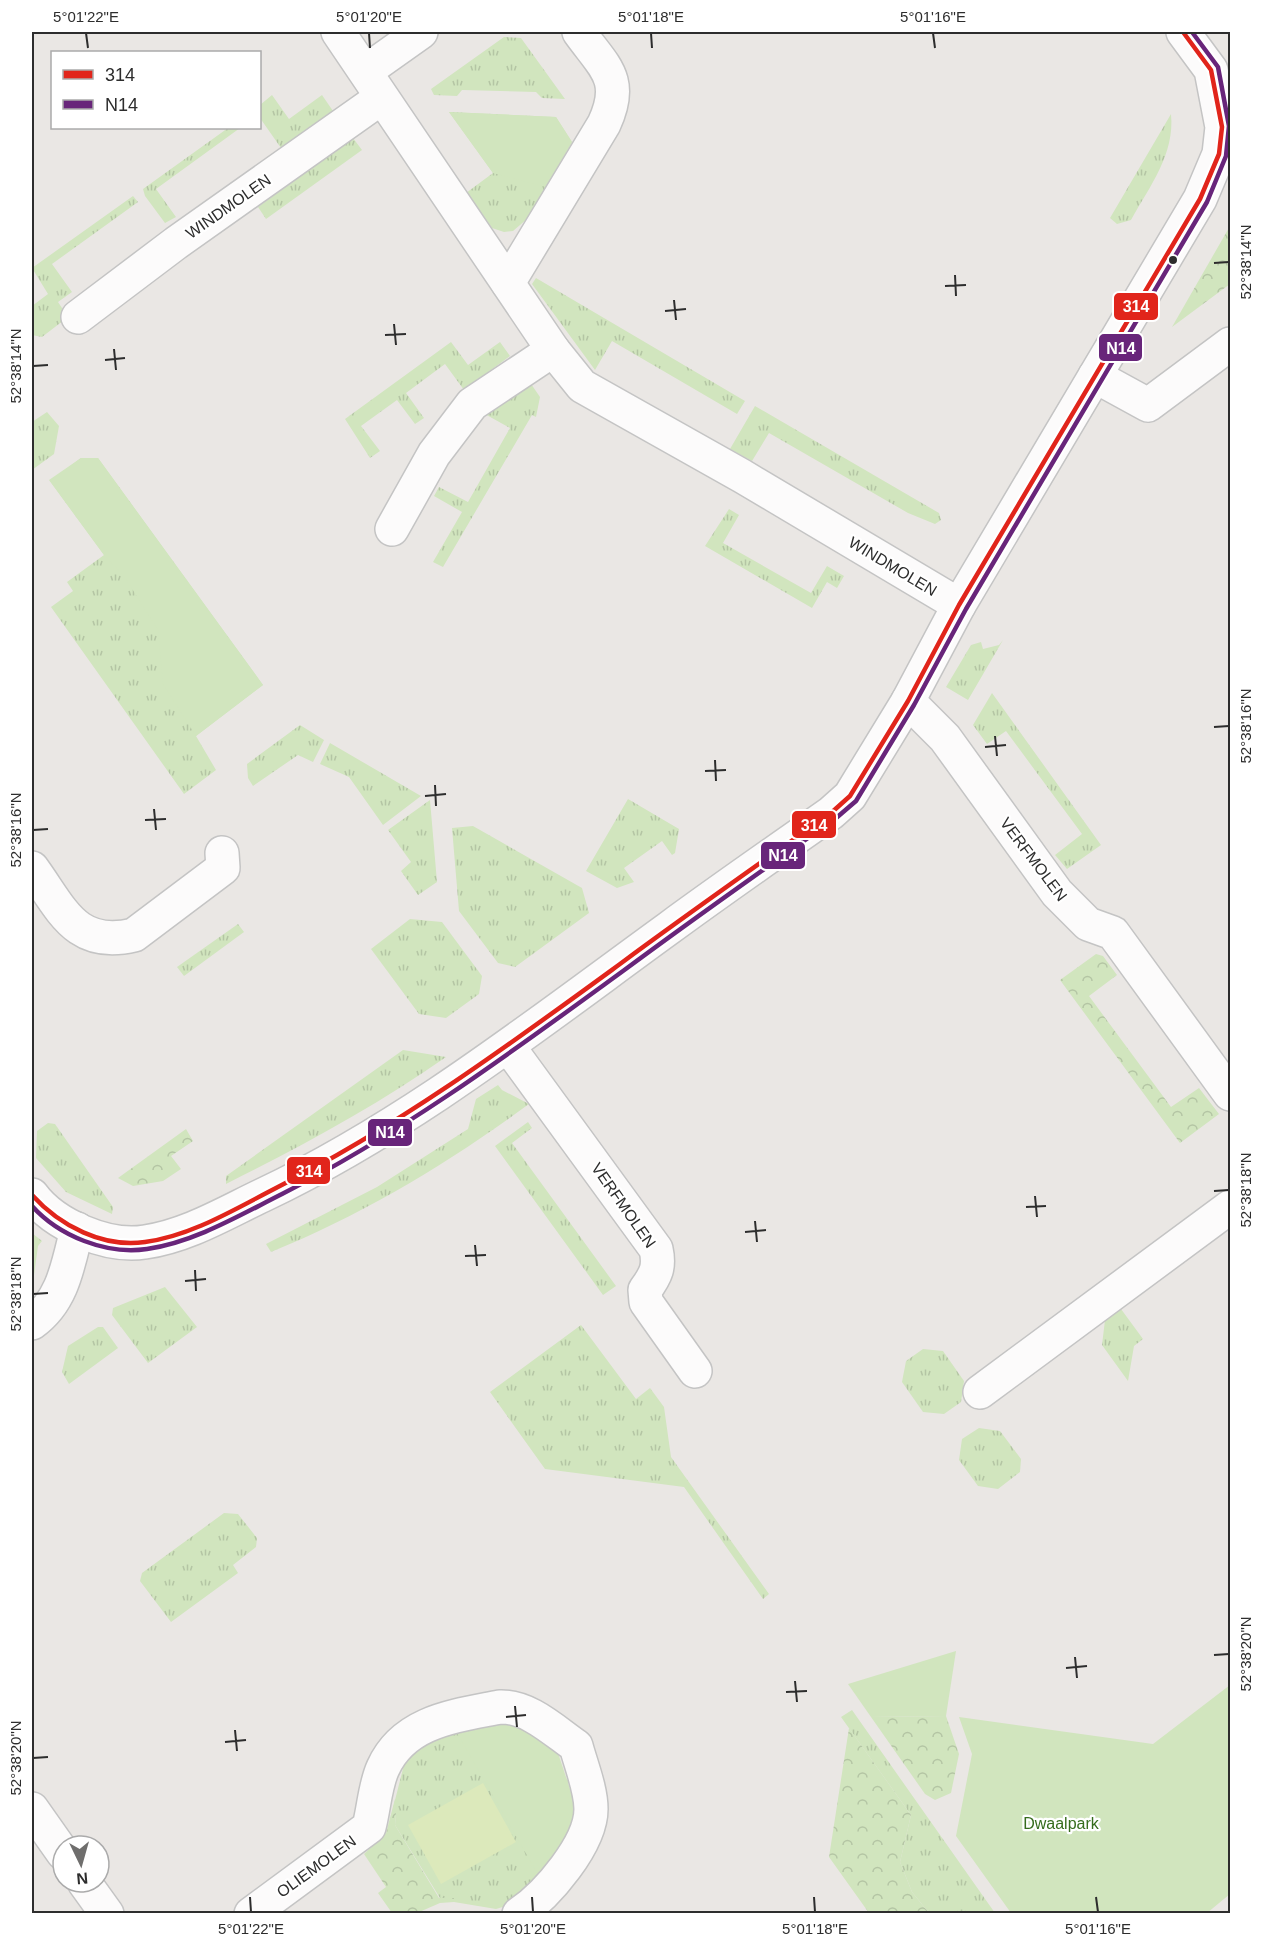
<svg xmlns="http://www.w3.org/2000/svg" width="1262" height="1945" font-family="Helvetica,sans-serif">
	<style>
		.grass { fill: url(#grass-tufts) }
		.forest { fill: url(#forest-crowns) }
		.park { fill: #d1e5be }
		.pitch { fill: #dce9bb }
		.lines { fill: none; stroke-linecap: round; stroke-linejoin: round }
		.minor-casing { stroke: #c4c4c4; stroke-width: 36 }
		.minor { stroke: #fcfbfb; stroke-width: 33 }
		.bus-1-casing { stroke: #fff; stroke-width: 9 }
		.bus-2-casing { stroke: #fff; stroke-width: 9 }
		.bus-1 { stroke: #e1251b; stroke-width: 4.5 }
		.bus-2 { stroke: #68257a; stroke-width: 4.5 }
		.ticks { fill: none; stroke: #2d2d2d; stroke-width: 2 }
		.bus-dot { fill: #2d2d2d; stroke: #fff; stroke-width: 2 }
		.labels { text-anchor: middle; stroke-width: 4.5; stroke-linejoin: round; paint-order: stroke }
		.street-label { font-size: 16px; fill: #2d2d2d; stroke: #fff }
		.park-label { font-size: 16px; fill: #356c1c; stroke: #fff }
		.line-badge { stroke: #fff; stroke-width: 2 }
		.badge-label { font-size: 16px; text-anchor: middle; font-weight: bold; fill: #fff }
		.neatline { fill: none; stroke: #2d2d2d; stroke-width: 2 }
		.ticks-label { font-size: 15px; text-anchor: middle; fill: #2d2d2d }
	</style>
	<defs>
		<pattern id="grass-tufts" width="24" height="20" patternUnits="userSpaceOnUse" patternTransform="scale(1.5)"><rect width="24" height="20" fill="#d1e5be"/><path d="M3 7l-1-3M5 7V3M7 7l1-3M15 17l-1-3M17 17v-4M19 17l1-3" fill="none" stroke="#b4c5a4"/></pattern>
		<pattern id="forest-crowns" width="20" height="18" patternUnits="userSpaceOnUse" patternTransform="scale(1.5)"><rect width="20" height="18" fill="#d1e5be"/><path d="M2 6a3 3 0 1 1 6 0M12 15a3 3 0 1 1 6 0" fill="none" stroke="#b4c5a4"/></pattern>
	</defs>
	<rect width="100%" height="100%" fill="#eae7e4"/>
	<!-- grass -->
	<g class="grass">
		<polygon points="504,37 521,38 565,99 542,98 536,92 462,90 457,96 434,95 431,89"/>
		<polygon points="272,95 289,119 322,95 333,111 281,148 260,118 260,105"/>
		<polygon points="449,112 556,117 572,142 527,219 513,231 504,232 492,228 466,193 493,173"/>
		<path d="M 1171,114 C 1175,154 1150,186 1131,220 L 1117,224 L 1110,218 Z"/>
		<polygon points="228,128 240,128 156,189 176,217 165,223 145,196 143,189"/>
		<polygon points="353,138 362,150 266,219 258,207"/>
		<polygon points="133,196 138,202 52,264 72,292 58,302 68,317 42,337 32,335 32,306 48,294 32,268"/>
		<polygon points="536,278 745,401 737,414 612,341 595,370 532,284"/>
		<polygon points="451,342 468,365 500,342 510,356 464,390 445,364 406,393 424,418 415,424 397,400 361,426 380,451 370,458 345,419"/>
		<polygon points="529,381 540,397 536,417 532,415 443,567 433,562 462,512 434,496 439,487 468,502 510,428 483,413"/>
		<polygon points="755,406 939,513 941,520 935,524 908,513 769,433 752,461 730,449"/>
		<polygon points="47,412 59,426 54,454 32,470 32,422"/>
		<polygon points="81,458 98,458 263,685 196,736 216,770 184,794 51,607 73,591 67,582 104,555 50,481"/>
		<polygon points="729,509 739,515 723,543 811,593 827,566 844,576 837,588 827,582 812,608 705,546"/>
		<polygon points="1003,640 968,700 946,687 971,645 981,642 983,649 999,645"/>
		<polygon points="992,693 1101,845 1067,869 1055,855 1082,834 1006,731 987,744 973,725"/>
		<polygon points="300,725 324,740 313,762 298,755 253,786 248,778 247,764"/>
		<polygon points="330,743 421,796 383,825 349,777 320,764"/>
		<polygon points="628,799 679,829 675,853 672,855 662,841 624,868 634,882 617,888 586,871"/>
		<polygon points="430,800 437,882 418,895 401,871 411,862 388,830"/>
		<polygon points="473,826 582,888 589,913 515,967 498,963 459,911 452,828"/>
		<polygon points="410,919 442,922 482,976 479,994 446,1018 419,1014 371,949"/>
		<polygon points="238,924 244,932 184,976 177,967"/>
		<path d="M 403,1050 L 446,1057 C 376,1106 302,1146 226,1184 L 226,1176 Z"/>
		<path d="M 498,1085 L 502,1090 L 529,1104 C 447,1164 364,1214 271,1252 L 266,1244 L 377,1187 L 468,1129 L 476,1099 Z"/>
		<polygon points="528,1122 532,1128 512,1143 616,1286 603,1295 495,1146"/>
		<polygon points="48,1123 55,1124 113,1207 112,1214 66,1192 36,1158 37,1131"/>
		<polygon points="32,1233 42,1241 38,1246 32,1290"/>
		<polygon points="165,1287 197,1327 148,1363 112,1315 113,1308"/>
		<polygon points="1121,1309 1143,1339 1134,1346 1128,1381 1102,1345 1105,1320"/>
		<polygon points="581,1325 636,1399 650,1388 664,1407 671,1457 769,1594 763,1599 684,1487 545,1469 490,1392"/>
		<polygon points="98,1327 103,1327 118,1348 69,1384 62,1372 68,1346"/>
		<polygon points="923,1349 943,1351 964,1381 961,1402 944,1414 923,1412 902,1382 906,1361"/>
		<polygon points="979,1428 1000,1431 1021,1459 1020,1472 998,1489 978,1486 959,1460 962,1439"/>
		<polygon points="224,1513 238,1514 257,1538 256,1547 233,1565 238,1573 171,1622 140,1581 142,1573"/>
		<polygon points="852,1710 995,1913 929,1913 912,1892 900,1862 911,1815 841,1717"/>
		<polygon points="500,1722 569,1781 537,1882 506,1906 496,1909 454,1902 454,1898 440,1898 395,1825 396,1811 393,1808 406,1757 430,1736"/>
	</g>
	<!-- forest -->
	<g class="forest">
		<polygon points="1230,226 1230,284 1172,327"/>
		<polygon points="1096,954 1103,956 1117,975 1089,996 1171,1107 1199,1088 1219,1114 1180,1143 1060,980"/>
		<polygon points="186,1129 193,1141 171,1156 181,1169 163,1181 133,1186 118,1178"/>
		<polygon points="946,1716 959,1754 951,1793 935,1800 925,1794 871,1717"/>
		<polygon points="849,1728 911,1815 900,1862 912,1892 929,1913 869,1913 829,1857"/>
		<polygon points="395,1799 397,1800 395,1825 439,1898 454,1898 454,1902 440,1903 417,1913 392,1913 378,1893 386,1887 364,1854 386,1833"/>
	</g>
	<!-- park -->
	<g class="park">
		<polygon points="449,112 556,117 572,142 546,187 493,173"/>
		<polygon points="81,458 98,458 263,685 196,736 163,684 158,630 124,576 104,555 49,480"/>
		<polygon points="956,1651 946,1716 871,1717 848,1684"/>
		<polygon points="1230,1685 1230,1894 1207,1913 1011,1913 956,1836 972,1754 959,1717 1153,1744"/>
		<polygon points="500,1722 522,1725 558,1753 577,1810 568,1833 540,1878 456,1731"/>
	</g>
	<!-- pitch -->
	<polygon class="pitch" points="483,1783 516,1842 441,1884 408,1825"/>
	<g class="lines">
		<defs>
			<g id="minor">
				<polyline points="338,32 553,350 582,386 742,476 959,605"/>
				<polyline points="366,71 421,32"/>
				<path d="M 508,283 L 604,124 C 625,79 604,67 579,32"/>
				<polyline points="78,317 176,243 381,98"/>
				<polyline points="1095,376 1148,405 1230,344"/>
				<polyline points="392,529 434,454 472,404 553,350"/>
				<polyline points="908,701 945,738 1057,893 1088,924 1113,933 1230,1094"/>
				<path d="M 32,868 C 62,909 75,949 134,935 L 223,868 L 222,853"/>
				<path d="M 508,1046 L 656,1249 C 660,1267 656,1275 645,1290 L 646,1302 L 695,1371"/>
				<path d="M 32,1195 C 54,1225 107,1248 145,1242 C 187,1236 225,1213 263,1195 C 410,1125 538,1023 669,928 C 722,889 777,851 831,813 L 850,796 L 908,701 L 959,605 L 1200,199 L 1219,154 L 1222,127 L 1211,70 L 1183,32"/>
				<path d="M 32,1323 C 63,1301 68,1265 77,1229"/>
				<polyline points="980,1392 1230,1207"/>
				<polyline points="32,1809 63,1853"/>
				<polyline points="84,1882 107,1914"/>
				<path d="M 251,1914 L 369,1827 C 374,1808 375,1785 383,1768 C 404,1721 455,1716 500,1707 C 528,1706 553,1730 576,1746 C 581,1765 591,1789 591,1809 C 591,1844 547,1895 519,1914"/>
			</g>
		</defs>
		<!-- minor casing -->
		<use href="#minor" class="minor-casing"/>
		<!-- minor -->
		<use href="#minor" class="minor"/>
		<defs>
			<path id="bus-1" d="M 32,1195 C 60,1226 103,1248 145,1242 C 191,1236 235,1209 276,1188 C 399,1126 509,1045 620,964 C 689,913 760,863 831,813 L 850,796 L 908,701 L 959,605 L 1200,199 L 1219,154 L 1222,127 L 1211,70 L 1183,32"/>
			<path id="bus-2" d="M 32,1206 C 59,1236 106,1255 147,1249 C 195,1242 240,1215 282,1194 C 404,1132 513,1051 623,971 C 693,919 764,869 835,819 L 856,801 L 914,705 L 966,609 L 1207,202 L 1226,156 L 1229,126 L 1218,67 L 1192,32"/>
		</defs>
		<!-- bus-1 casing -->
		<use href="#bus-1" class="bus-1-casing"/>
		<!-- bus-2 casing -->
		<use href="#bus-2" class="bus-2-casing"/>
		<!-- bus-1 -->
		<use href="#bus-1" class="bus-1"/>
		<!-- bus-2 -->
		<use href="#bus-2" class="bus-2"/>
	</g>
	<!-- ticks -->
	<path class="ticks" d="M 86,33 L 88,48M 369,33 L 370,48M 651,33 L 652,48M 933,33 L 935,48M 1214,263 L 1229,262M 955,275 L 956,296M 945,286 L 966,285M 674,300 L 676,320M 665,311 L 686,309M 394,324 L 396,345M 385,335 L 406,334M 114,349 L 116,370M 105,360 L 125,358M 33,366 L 48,365M 1214,727 L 1229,726M 995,736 L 997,756M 985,747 L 1006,745M 715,760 L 716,781M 705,771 L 726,770M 435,785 L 436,806M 425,796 L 446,794M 154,809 L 156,830M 145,820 L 166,819M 33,830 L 48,829M 1214,1191 L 1229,1190M 1035,1196 L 1037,1217M 1026,1207 L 1046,1206M 755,1221 L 757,1242M 745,1232 L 766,1230M 475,1245 L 477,1266M 465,1256 L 486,1255M 195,1270 L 196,1291M 185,1281 L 206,1279M 33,1294 L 48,1293M 1214,1655 L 1229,1654M 1075,1657 L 1077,1678M 1066,1668 L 1087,1666M 795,1681 L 797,1702M 786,1692 L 807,1691M 515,1706 L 517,1727M 506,1717 L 526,1715M 235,1730 L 237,1751M 225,1742 L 246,1740M 33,1758 L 48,1757M 250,1897 L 251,1912M 532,1897 L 533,1912M 814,1897 L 815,1912M 1096,1897 L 1098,1912"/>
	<!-- markers -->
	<circle class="bus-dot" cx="1173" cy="260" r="5"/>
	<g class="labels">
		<!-- street labels -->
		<g class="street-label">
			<text transform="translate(228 206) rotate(-35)" y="6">WINDMOLEN</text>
			<text transform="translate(893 566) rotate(31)" y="6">WINDMOLEN</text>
			<text transform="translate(1034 859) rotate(53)" y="6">VERFMOLEN</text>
			<text transform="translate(624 1205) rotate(55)" y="6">VERFMOLEN</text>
			<text transform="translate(316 1866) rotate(-36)" y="6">OLIEMOLEN</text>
		</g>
		<!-- park labels -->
		<g class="park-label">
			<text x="1061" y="1829">Dwaalpark</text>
		</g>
	</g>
	<g class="line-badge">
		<rect x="1113" y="292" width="46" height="29" rx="6" fill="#e1251b"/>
		<rect x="1098" y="333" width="45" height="29" rx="6" fill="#68257a"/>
		<rect x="791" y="810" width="46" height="29" rx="6" fill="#e1251b"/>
		<rect x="760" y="841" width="46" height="29" rx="6" fill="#68257a"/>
		<rect x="367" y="1118" width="46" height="29" rx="6" fill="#68257a"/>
		<rect x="286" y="1156" width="45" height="29" rx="6" fill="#e1251b"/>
	</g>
	<g class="badge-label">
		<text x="1136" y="312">314</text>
		<text x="1121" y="354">N14</text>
		<text x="814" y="831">314</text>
		<text x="783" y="861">N14</text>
		<text x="390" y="1138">N14</text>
		<text x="309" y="1177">314</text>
	</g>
	<!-- border -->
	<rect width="1262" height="1945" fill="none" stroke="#ffffff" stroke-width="66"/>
	<!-- legend -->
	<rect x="51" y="51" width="210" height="78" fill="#ffffff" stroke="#ababab" stroke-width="1.5"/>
	<rect x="63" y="70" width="30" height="9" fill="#e1251b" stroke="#ababab" stroke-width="1.5"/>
	<text x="105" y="81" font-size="18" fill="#2d2d2d">314</text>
	<rect x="63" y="100" width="30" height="9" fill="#68257a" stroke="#ababab" stroke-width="1.5"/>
	<text x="105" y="111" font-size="18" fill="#2d2d2d">N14</text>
	<!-- north arrow -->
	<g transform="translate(81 1864) rotate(175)"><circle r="28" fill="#ffffff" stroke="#ababab" stroke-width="1.5"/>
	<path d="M0-4.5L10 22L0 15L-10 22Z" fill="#6f6e6d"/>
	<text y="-9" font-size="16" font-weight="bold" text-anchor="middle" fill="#2d2d2d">N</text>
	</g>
	<rect x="33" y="33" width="1196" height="1879" class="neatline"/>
	<g class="ticks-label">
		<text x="86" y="22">5°01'22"E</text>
		<text x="369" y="22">5°01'20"E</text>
		<text x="651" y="22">5°01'18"E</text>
		<text x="933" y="22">5°01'16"E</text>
		<text transform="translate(1246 262) rotate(-90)" y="5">52°38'14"N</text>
		<text transform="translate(16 366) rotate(-90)" y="5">52°38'14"N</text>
		<text transform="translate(1246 726) rotate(-90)" y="5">52°38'16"N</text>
		<text transform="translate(16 830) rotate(-90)" y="5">52°38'16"N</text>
		<text transform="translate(1246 1190) rotate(-90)" y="5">52°38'18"N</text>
		<text transform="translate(16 1294) rotate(-90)" y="5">52°38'18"N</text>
		<text transform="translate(1246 1654) rotate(-90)" y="5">52°38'20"N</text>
		<text transform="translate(16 1758) rotate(-90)" y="5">52°38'20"N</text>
		<text x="251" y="1934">5°01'22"E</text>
		<text x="533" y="1934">5°01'20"E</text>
		<text x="815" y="1934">5°01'18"E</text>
		<text x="1098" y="1934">5°01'16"E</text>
	</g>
</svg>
